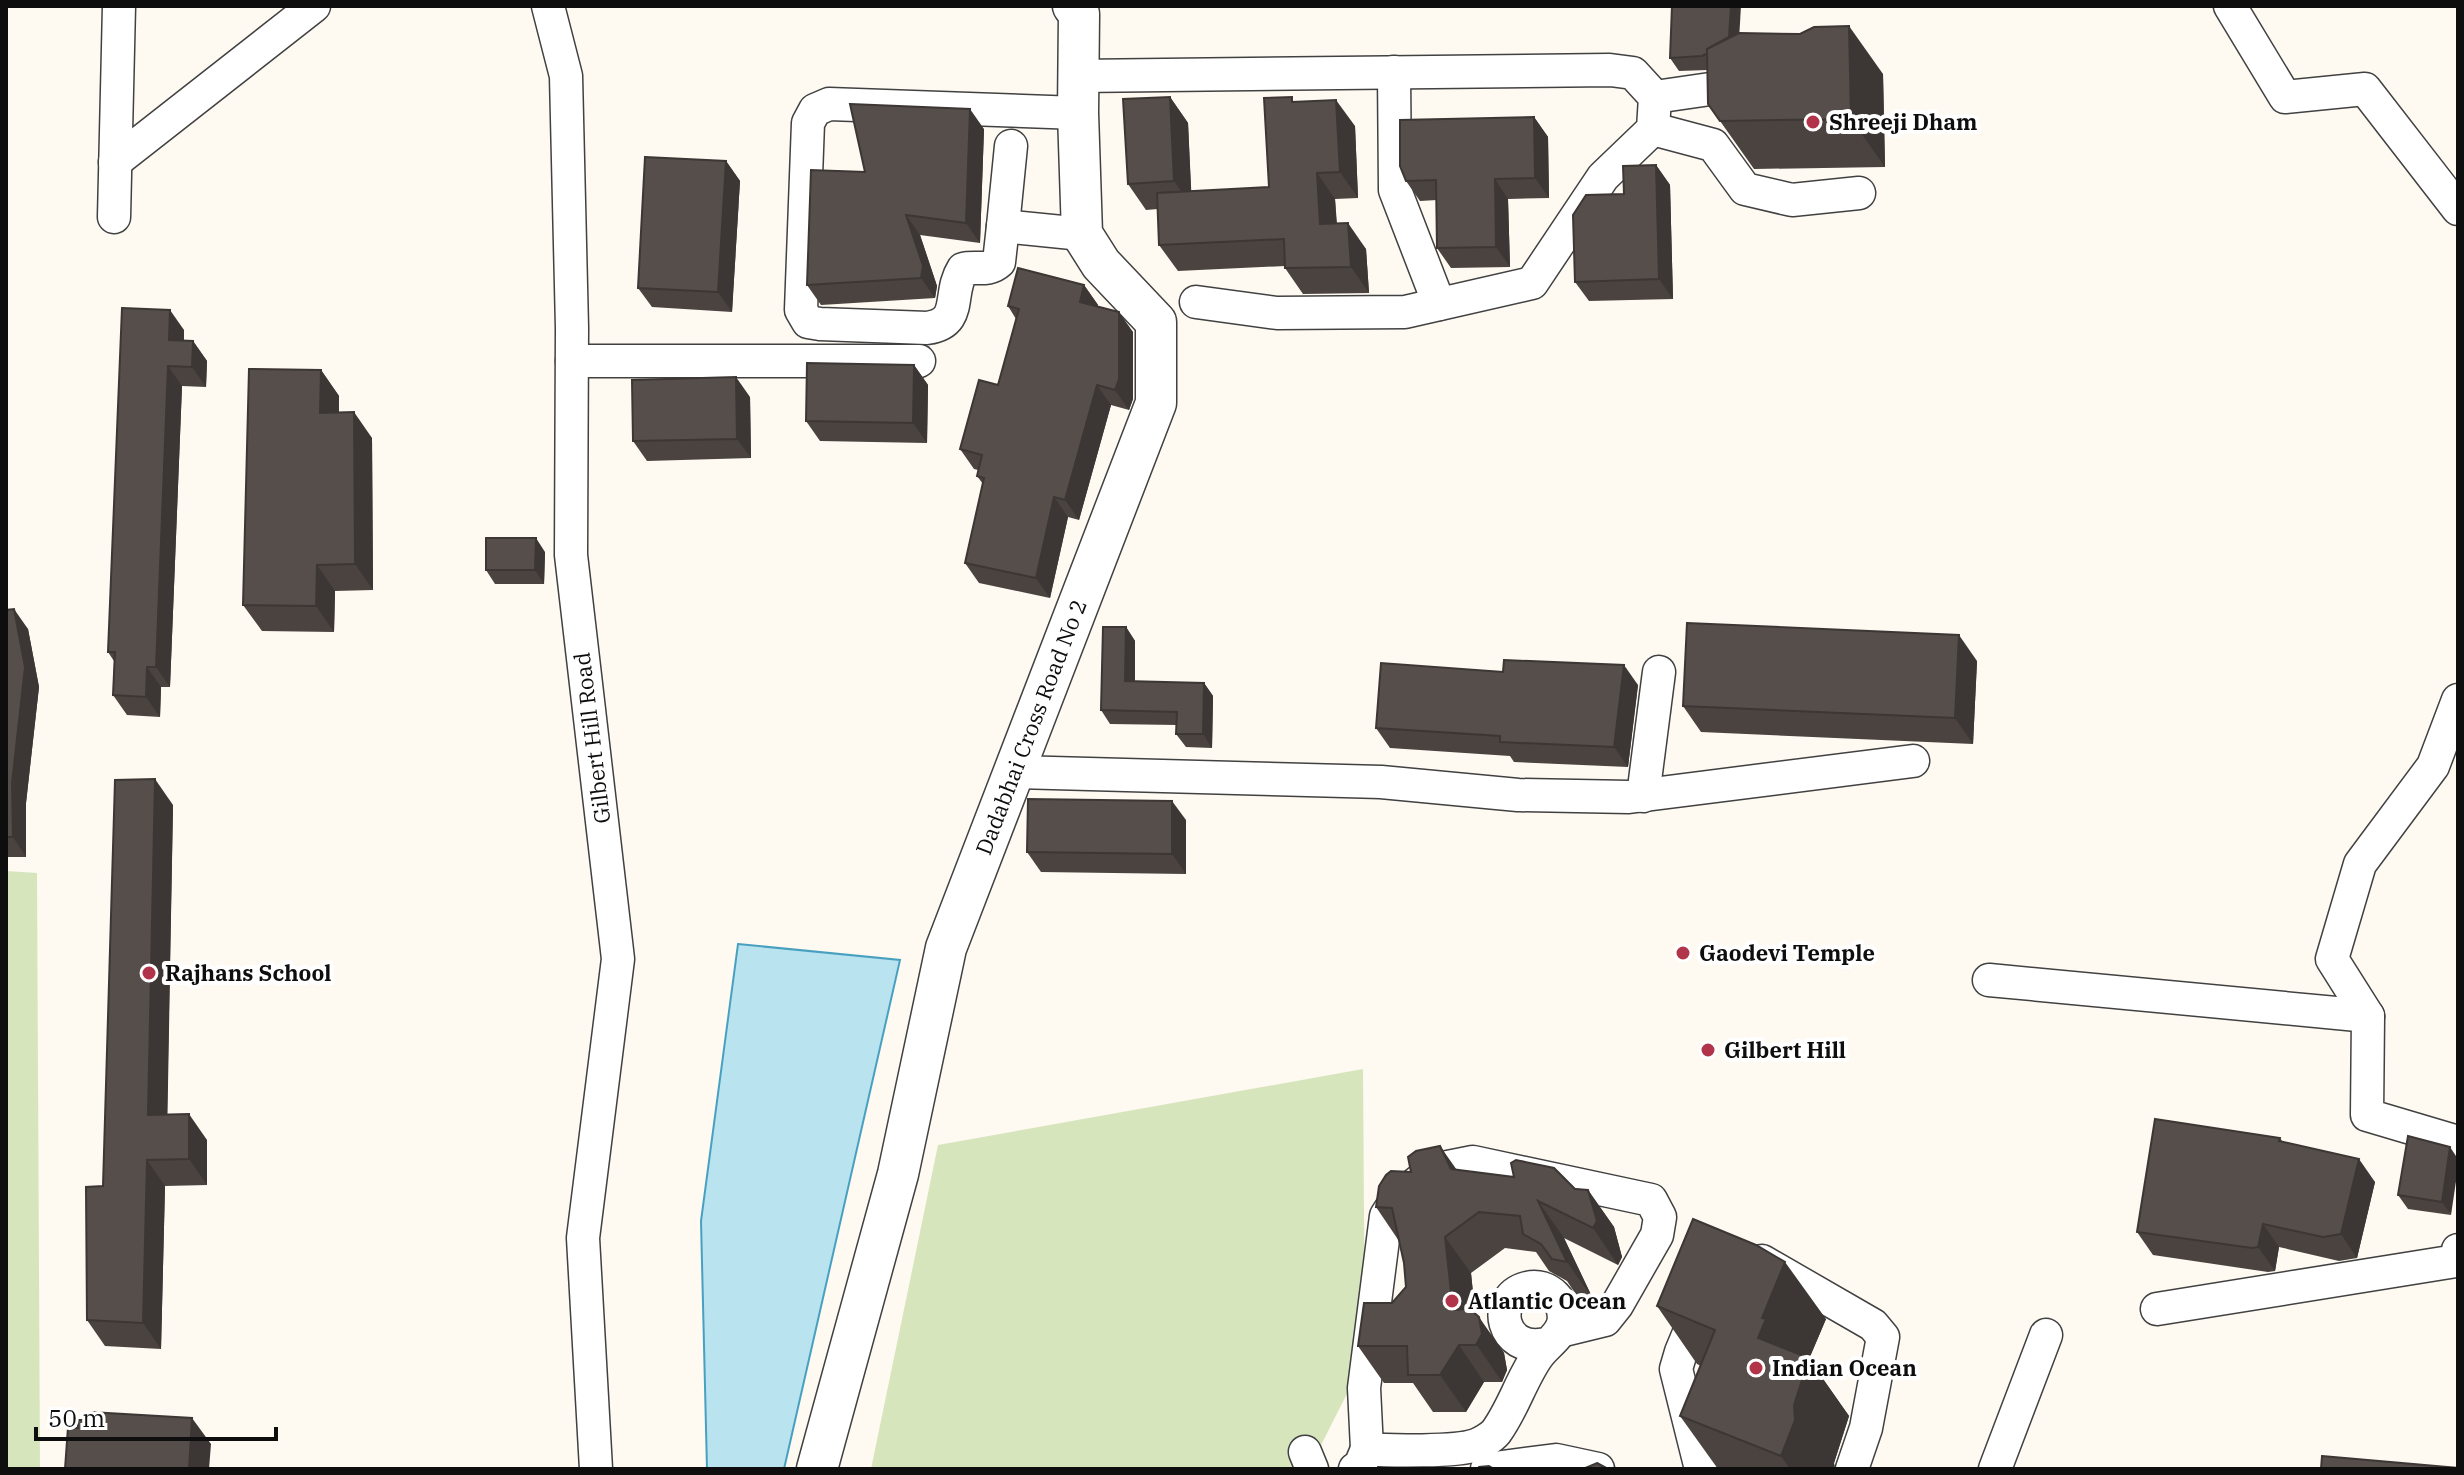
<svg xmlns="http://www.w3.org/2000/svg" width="2464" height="1475" font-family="'IBM Plex Serif',serif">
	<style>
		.green { fill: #d7e5bd }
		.water { fill: #bae3f0; stroke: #48a0c0; stroke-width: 2 }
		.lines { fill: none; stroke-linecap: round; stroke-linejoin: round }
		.minor-casing { stroke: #414141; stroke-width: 35 }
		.tertiary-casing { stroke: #414141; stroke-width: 43 }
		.minor { stroke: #fff; stroke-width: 32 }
		.tertiary { stroke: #fff; stroke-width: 40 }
		.wall { fill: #4a4340 }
		.shaded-wall { fill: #3c3734 }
		.building { fill: #564e4b; stroke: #3c3734; stroke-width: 2 }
		.poi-dot { fill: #b1344a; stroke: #fff; stroke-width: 3 }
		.labels { text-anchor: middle; stroke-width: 8; stroke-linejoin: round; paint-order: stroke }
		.poi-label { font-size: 22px; font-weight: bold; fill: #0e0e0e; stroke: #fff; text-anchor: start }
		.street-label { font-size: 22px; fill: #0e0e0e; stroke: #fff }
	</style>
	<rect width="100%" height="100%" fill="#fef9f1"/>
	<!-- green -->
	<g class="green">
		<polygon points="6,871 37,873 40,1469 6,1469"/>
		<polygon points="1363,1069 1365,1358 1312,1463 1303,1469 871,1469 938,1145"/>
	</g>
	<!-- water -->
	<polygon class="water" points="738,944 900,960 784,1469 707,1469 701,1221"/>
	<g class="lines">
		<defs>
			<g id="minor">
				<polyline points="548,6 566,76 572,328 571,555 618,959 583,1238 596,1469"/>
				<polyline points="2230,6 2285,97 2365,89 2458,209"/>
				<polyline points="1394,72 1395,190 1439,304"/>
				<polyline points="1078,76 1610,70 1633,73 1655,97 1653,129 1603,177 1532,283 1405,312 1277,313 1196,302"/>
				<polyline points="1655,97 1717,88 1748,72"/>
				<path d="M 1078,113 L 829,104 L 815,110 L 808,123 L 801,310 L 808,322 L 820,324 L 927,328 C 964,323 947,294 963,269 C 976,266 988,272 999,262 L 1003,226 L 1082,234"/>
				<polyline points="1653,129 1713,145 1745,189 1792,200 1859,193"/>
				<polyline points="115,162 314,6"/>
				<polyline points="114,217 119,6"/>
				<polyline points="1003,226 1011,146"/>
				<polyline points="572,361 919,361"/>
				<polyline points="2458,700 2433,766 2360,864 2332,959 2368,1016 2367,1115 2458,1142"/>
				<polyline points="1012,772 1381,782 1518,795 1629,797 1913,761"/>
				<polyline points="1643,796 1659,672"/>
				<polyline points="1989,980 2368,1016"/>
				<polyline points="1762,1261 1873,1325 1883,1337 1866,1428 1852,1469"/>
				<polyline points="2157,1309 2456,1261 2458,1250"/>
				<polyline points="1367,1449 1364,1388 1386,1216 1397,1199 1433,1170 1473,1162 1651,1200 1660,1217 1657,1235 1617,1305 1605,1320 1560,1331"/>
				<polyline points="1305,1452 1312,1469"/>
				<path d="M 1355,1469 L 1360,1466 L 1367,1449 C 1388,1451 1458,1452 1476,1445 C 1482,1443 1492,1437 1496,1432 C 1513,1409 1521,1380 1537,1357 C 1545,1345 1559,1338 1563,1324 C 1568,1303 1548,1282 1527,1288 C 1489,1298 1502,1354 1545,1344"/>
				<polyline points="1487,1469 1556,1460 1598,1469"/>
				<polyline points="1701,1469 1676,1369 1681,1352 1701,1304"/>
				<polyline points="1995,1469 2046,1335"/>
			</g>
			<polyline id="tertiary" points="817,1469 898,1174 946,948 1156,403 1156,322 1101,264 1082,234 1078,113 1079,14 1073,6"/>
		</defs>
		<!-- minor casing -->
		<use href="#minor" class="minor-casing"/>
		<!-- tertiary casing -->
		<use href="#tertiary" class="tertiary-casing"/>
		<!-- minor -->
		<use href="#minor" class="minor"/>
		<!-- tertiary -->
		<use href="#tertiary" class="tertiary"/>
	</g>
	<!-- wall -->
	<g class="wall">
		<polygon points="1740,33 1883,74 1885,167 1754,169 1708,104 1708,70 1679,71 1670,58"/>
		<polygon points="1170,97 1188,123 1191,191 1269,187 1295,102 1355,126 1358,198 1335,199 1337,224 1366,249 1369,293 1303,294 1285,268 1285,266 1178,271 1159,245 1158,209 1146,210 1128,184"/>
		<polygon points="1534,117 1548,137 1549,198 1508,199 1510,267 1451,268 1437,248 1437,200 1420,201 1406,181"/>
		<polygon points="984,129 980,243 920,235 937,286 935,298 821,305 807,285 865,172"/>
		<polygon points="726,161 740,181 732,312 652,307 638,288"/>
		<polygon points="1656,165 1670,185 1673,299 1589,301 1575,282 1624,194"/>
		<polygon points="1084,285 1098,305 1097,307 1133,332 1133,399 1129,410 1111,405 1079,520 1068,517 1050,598 979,583 965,563 983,484 977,476 978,470 974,469 960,449 998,385 1016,319 1008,306"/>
		<polygon points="122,308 184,330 184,341 193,341 207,361 206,387 182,386 170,687 161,687 160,717 127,715 113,695 114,661 108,652"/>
		<polygon points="914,365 928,385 927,443 820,441 806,421"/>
		<polygon points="321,370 339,396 339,413 372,438 373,590 335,591 334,632 262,631 243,605"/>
		<polygon points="750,397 751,458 647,461 633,441"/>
		<polygon points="545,552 544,584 495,584 486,570"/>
		<polygon points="6,610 28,629 39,687 26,803 26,857 6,857"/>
		<polygon points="1126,627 1135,641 1135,682 1204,683 1213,696 1212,748 1186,747 1176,734 1177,725 1110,724 1101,710"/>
		<polygon points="1977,661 1973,744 1701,732 1683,706"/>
		<polygon points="1638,685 1628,767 1514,762 1510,756 1390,748 1376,728"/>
		<polygon points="173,805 167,1115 207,1140 207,1185 165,1186 161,1349 105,1346 87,1320 103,1186"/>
		<polygon points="1186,820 1186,874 1041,872 1027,852"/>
		<polygon points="2408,1136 2451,1215 2408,1209 2398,1195"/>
		<polygon points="2280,1138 2282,1141 2375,1182 2357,1258 2339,1261 2279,1247 2275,1271 2268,1272 2153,1255 2137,1232"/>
		<polygon points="1457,1170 1588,1190 1614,1227 1622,1257 1618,1265 1564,1238 1593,1299 1577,1296 1567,1281 1549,1271 1536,1252 1505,1248 1471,1273 1475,1313 1504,1353 1507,1370 1502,1382 1484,1382 1466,1412 1433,1412 1413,1383 1384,1383 1358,1346 1392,1303 1406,1287 1404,1263 1399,1241 1376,1207 1411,1172"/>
		<polygon points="1657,1306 1826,1319 1809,1359 1849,1416 1834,1463 1835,1469 1718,1469 1680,1416 1701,1366 1697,1364"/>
	</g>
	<!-- shaded-wall -->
	<g class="shaded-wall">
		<polygon points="1731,6 1741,6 1738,56 1729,42"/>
		<polygon points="1849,26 1883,74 1885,167 1851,119"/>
		<polygon points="1170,97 1188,123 1192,207 1174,181"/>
		<polygon points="1336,100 1355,126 1358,198 1340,172"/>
		<polygon points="970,109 984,129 980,243 966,223"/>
		<polygon points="1534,117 1548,137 1549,198 1535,178"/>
		<polygon points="726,161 740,181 732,312 718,292"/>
		<polygon points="1656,165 1670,185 1673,299 1659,279"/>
		<polygon points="1317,173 1335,199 1338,250 1320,224"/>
		<polygon points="1495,179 1508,199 1510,267 1496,247"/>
		<polygon points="906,215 920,235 937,286 935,298 921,278"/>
		<polygon points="1348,223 1366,249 1369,293 1351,267"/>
		<polygon points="1084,285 1098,305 1094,322 1080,302"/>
		<polygon points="170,310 184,330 183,360 169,340"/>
		<polygon points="1119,312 1133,332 1133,399 1129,410 1115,390"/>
		<polygon points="193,341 207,361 206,387 192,367"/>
		<polygon points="914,365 928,385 927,443 913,423"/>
		<polygon points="168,366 182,386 170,687 156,667"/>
		<polygon points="321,370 339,396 338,439 320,413"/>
		<polygon points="736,377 750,397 751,458 737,439"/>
		<polygon points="1097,385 1111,405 1079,520 1065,500"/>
		<polygon points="354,412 372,438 373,590 355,564"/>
		<polygon points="1054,497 1068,517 1050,598 1036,578"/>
		<polygon points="536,538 545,552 544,584 535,570"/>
		<polygon points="317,565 335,591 334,632 316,606"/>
		<polygon points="14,609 28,629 39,687 26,803 26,857 13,837"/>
		<polygon points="1126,627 1135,641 1135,695 1125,681"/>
		<polygon points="1959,635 1977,661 1973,744 1955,718"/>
		<polygon points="1624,665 1638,685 1628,767 1614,747"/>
		<polygon points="147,667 161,687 160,717 146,697"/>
		<polygon points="1204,683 1213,696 1212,748 1203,734"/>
		<polygon points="155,779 173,805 167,1141 148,1115"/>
		<polygon points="1172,801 1186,820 1186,874 1172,854"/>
		<polygon points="189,1114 207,1140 207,1185 189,1159"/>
		<polygon points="1440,1146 1466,1183 1451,1169"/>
		<polygon points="2450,1147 2458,1159 2458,1168 2451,1215 2442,1202"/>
		<polygon points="2359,1159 2375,1182 2357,1258 2341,1234"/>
		<polygon points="147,1160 165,1186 161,1349 143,1323"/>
		<polygon points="1588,1190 1614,1227 1622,1257 1618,1265 1593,1228"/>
		<polygon points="1538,1201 1564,1238 1593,1299 1567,1262"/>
		<polygon points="2263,1224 2279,1247 2275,1271 2258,1247"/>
		<polygon points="1445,1237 1471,1273 1478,1341 1479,1317 1504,1353 1507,1370 1502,1382 1453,1310"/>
		<polygon points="1785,1262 1826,1319 1809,1359 1849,1416 1834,1463 1835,1469 1790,1469 1781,1456 1758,1338 1762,1318"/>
		<polygon points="1459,1345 1484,1382 1466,1412 1440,1375"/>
		<polygon points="192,1418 211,1444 209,1469 189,1469"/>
	</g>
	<!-- building -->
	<g class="building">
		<polygon points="1672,6 1731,6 1729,37 1707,49 1708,53 1702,56 1670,58"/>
		<polygon points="1849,26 1851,119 1720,121 1708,104 1707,49 1739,33 1800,34 1814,27"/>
		<polygon points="1170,97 1174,181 1128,184 1123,99"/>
		<polygon points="1292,97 1292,102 1336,100 1340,172 1317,173 1320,224 1348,223 1351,267 1285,268 1284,239 1159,245 1157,193 1269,187 1264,98"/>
		<polygon points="850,104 970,109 966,223 906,215 923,266 921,278 807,285 811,170 865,172"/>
		<polygon points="1534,117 1535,178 1495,179 1496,247 1437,248 1436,180 1406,181 1400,166 1400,120"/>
		<polygon points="645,157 726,161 718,292 638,288"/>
		<polygon points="1656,165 1659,279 1575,282 1573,215 1586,195 1624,194 1623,166"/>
		<polygon points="1018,268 1084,285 1080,302 1119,312 1119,379 1115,390 1097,385 1065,500 1054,497 1036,578 965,563 984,478 977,476 982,455 960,449 979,380 998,385 1019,309 1008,306"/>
		<polygon points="122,308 170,310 169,340 193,341 192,367 168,366 156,667 147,667 146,697 113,695 115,652 108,652"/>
		<polygon points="807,363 914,365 913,423 806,421"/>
		<polygon points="249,369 321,370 320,413 354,412 355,564 317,565 316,606 243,605"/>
		<polygon points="736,377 737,439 633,441 632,380"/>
		<polygon points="486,538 536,538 535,570 486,570"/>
		<polygon points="14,609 25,667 12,783 13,837 6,837 6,610"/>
		<polygon points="1687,623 1959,635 1955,718 1683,706"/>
		<polygon points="1103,627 1126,627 1125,681 1204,683 1203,734 1176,734 1177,712 1101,710"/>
		<polygon points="1504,660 1624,665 1614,747 1500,742 1500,736 1376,728 1381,663 1503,672"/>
		<polygon points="155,779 148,1115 189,1114 189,1159 147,1160 143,1323 87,1320 86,1187 103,1186 115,780"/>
		<polygon points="1028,799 1172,801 1172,854 1027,852"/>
		<polygon points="2155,1119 2280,1138 2279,1141 2359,1159 2341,1234 2323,1237 2263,1224 2258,1247 2252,1248 2137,1232"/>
		<polygon points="2408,1136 2450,1147 2442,1202 2398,1195"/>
		<polygon points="1440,1146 1451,1169 1514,1177 1511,1163 1516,1160 1554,1168 1575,1189 1588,1190 1597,1221 1593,1228 1538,1201 1567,1262 1552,1259 1541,1244 1523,1234 1520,1216 1479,1212 1445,1237 1453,1310 1470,1309 1479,1317 1482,1334 1476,1345 1459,1345 1440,1375 1408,1375 1407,1346 1358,1346 1364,1303 1392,1303 1406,1287 1404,1263 1392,1208 1376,1207 1379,1186 1386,1175 1391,1171 1411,1172 1408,1157 1416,1151"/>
		<polygon points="1693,1219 1756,1245 1785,1262 1762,1318 1766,1319 1758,1338 1809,1358 1794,1405 1795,1420 1781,1456 1680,1416 1715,1330 1657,1306"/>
		<polygon points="90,1412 192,1418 189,1469 65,1469 68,1427 78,1428 78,1420 89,1420"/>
		<polygon points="2322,1456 2458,1468 2458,1469 2321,1469"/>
		<polygon points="1597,1463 1608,1469 1584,1469 1585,1468"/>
		<polygon points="1489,1466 1494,1469 1478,1469 1479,1467"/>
	</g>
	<!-- markers -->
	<g class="poi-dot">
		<circle cx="1813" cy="122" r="8"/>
		<circle cx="1683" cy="953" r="8"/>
		<circle cx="149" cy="973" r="8"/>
		<circle cx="1708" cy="1050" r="8"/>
		<circle cx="1452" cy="1301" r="8"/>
		<circle cx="1756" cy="1368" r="8"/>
	</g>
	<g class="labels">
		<!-- poi labels -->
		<g class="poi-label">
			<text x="1829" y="130">Shreeji Dham</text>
			<text x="1699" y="961">Gaodevi Temple</text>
			<text x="165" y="981">Rajhans School</text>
			<text x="1724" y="1058">Gilbert Hill</text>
			<text x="1468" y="1309">Atlantic Ocean</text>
			<text x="1772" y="1376">Indian Ocean</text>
		</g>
		<!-- street labels -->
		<g class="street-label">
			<text transform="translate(1031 727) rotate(-69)" y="8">Dadabhai Cross Road No 2</text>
			<text transform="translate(592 738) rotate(-97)" y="8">Gilbert Hill Road</text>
		</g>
	</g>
	<!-- border -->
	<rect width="2464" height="1475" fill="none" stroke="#0e0e0e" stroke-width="16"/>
	<!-- scale -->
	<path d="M36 1427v12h240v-12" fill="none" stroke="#0e0e0e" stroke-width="4"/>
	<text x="48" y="1427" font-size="24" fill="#0e0e0e" stroke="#ffffff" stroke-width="6" paint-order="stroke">50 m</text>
</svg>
